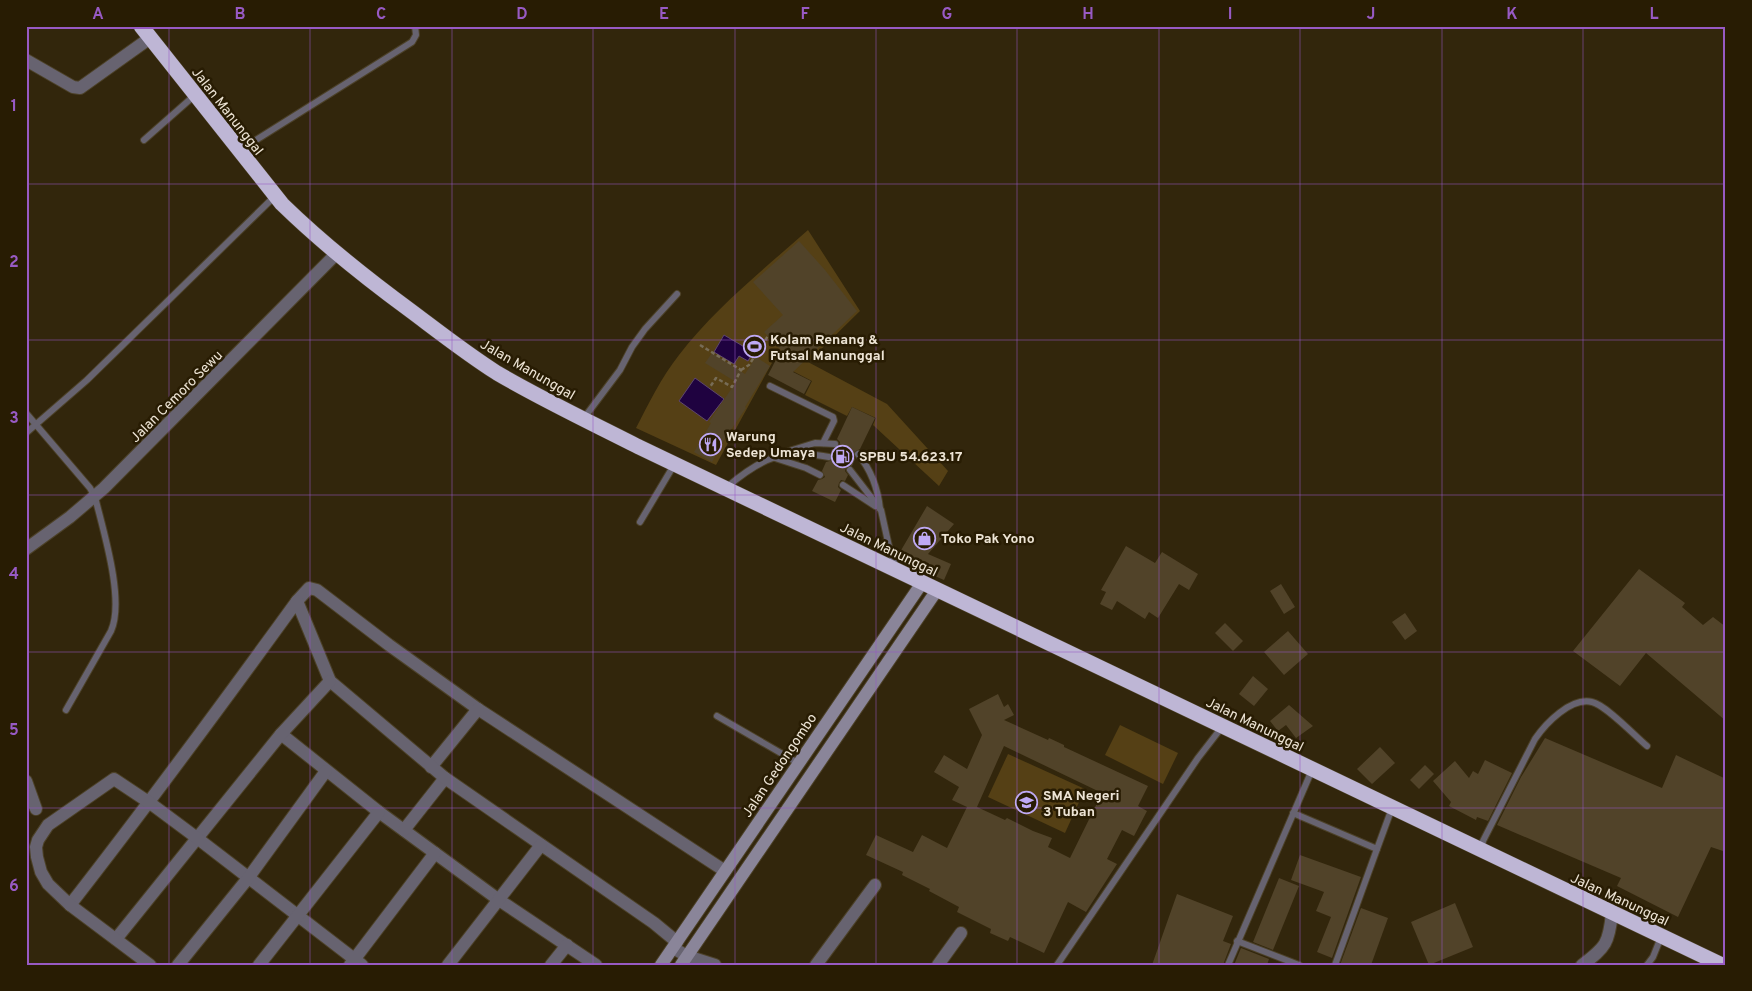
<svg xmlns="http://www.w3.org/2000/svg" width="1752" height="991" font-family="Overpass,sans-serif">
	<style>
		.green { fill: #554015 }
		.water { fill: #1f0240; stroke: #5d466d }
		.building { fill: #514329; fill-rule: evenodd }
		.lines { fill: none; stroke-linecap: round; stroke-linejoin: round }
		.lane-casing { stroke: #4c4128; stroke-width: 8 }
		.street-casing { stroke: #4c4128; stroke-width: 14 }
		.secondary-casing { stroke: #4c4128; stroke-width: 14 }
		.highway-casing { stroke: #4c4128; stroke-width: 16 }
		.path { stroke: #776c56; stroke-width: 2.5; stroke-dasharray: 4 2.5; stroke-linecap: butt }
		.lane { stroke: #676370; stroke-width: 6 }
		.street { stroke: #676370; stroke-width: 12 }
		.secondary { stroke: #8a8599; stroke-width: 12 }
		.highway { stroke: #beb6d5; stroke-width: 15 }
		.grid { fill: none; stroke: #985ac4; stroke-width: 1; stroke-opacity: 0.55 }
		.labels { text-anchor: middle; stroke-width: 5; stroke-linejoin: round; paint-order: stroke }
		.street-label { font-size: 14px; fill: #ede4d5; stroke: #281c03 }
		.poi-label { font-size: 14px; font-weight: bold; fill: #ede4d5; stroke: #281c03; text-anchor: start }
		.neatline { fill: none; stroke: #985ac4; stroke-width: 2 }
		.grid-label { font-size: 16px; text-anchor: middle; font-weight: bold; fill: #985ac4 }
	</style>
	<rect width="100%" height="100%" fill="#32260c"/>
	<!-- green -->
	<g class="green">
		<path d="M 808,230 L 860,311 L 808,362 L 887,404 L 948,471 L 939,486 L 873,425 L 876,418 L 852,407 L 847,416 L 805,395 L 812,381 L 773,361 L 716,465 L 636,428 C 649,403 661,378 679,355 C 715,308 763,270 808,230 Z"/>
		<polygon points="1120,725 1178,753 1163,784 1105,755"/>
		<polygon points="1008,754 1085,789 1065,833 988,797"/>
	</g>
	<!-- water -->
	<g class="water">
		<polygon points="724,335 753,352 748,361 739,356 734,364 714,352"/>
		<polygon points="695,378 724,399 707,421 679,401"/>
	</g>
	<!-- building -->
	<g class="building">
		<polygon points="799,241 825,270 857,311 793,372 811,381 804,394 768,375 781,350 764,332 783,315 753,282"/>
		<polygon points="712,353 745,374 756,357 770,366 745,407 746,408 724,440 712,462 694,452 711,423 709,422 736,382 705,363"/>
		<polygon points="852,407 875,418 860,449 854,452 853,455 855,459 852,466 849,465 846,468 845,471 848,475 845,481 841,480 839,483 838,487 841,490 835,502 812,491 818,480 822,479 825,477 822,471 826,462 833,460 834,456 831,452 832,449 837,449 839,446 840,442 837,439"/>
		<polygon points="927,506 954,524 928,554 951,564 944,580 930,574 931,572 900,552"/>
		<polygon points="1126,546 1155,563 1162,552 1198,574 1189,590 1179,584 1158,618 1149,612 1145,619 1117,601 1112,610 1100,604 1106,592 1101,590"/>
		<polygon points="1639,569 1685,603 1682,607 1703,625 1713,617 1726,627 1726,721 1646,653 1620,686 1573,651"/>
		<polygon points="1281,584 1295,607 1284,614 1270,591"/>
		<polygon points="1405,613 1417,631 1405,640 1392,622"/>
		<polygon points="1225,623 1243,641 1233,651 1215,633"/>
		<polygon points="1288,631 1308,654 1284,675 1264,652"/>
		<polygon points="1253,676 1268,689 1254,706 1239,694"/>
		<path d="M 998,694 L 1004,707 L 1008,704 L 1014,715 L 1004,720 L 1048,740 L 1049,738 L 1064,745 L 1064,747 L 1148,786 L 1138,806 L 1147,811 L 1134,836 L 1122,830 L 1107,859 L 1117,864 L 1086,912 L 1068,902 L 1044,953 L 1010,937 L 1008,941 L 990,933 L 991,929 L 957,912 L 959,907 L 929,891 L 930,889 L 902,875 L 903,872 L 866,855 L 876,835 L 913,852 L 922,835 L 947,848 L 967,807 L 952,800 L 959,787 L 934,772 L 944,755 L 967,769 L 982,735 L 969,709 ZM 1004,746 L 1102,793 L 1070,858 L 1048,847 L 1052,838 L 1033,831 L 1007,818 L 1005,820 L 977,807 Z"/>
		<polygon points="1289,705 1313,726 1296,738 1286,725 1278,731 1270,721"/>
		<polygon points="1545,738 1662,788 1676,755 1726,779 1726,852 1711,847 1678,917 1617,886 1621,878 1497,825 1521,777"/>
		<polygon points="1380,747 1395,763 1372,784 1357,769"/>
		<polygon points="1485,760 1512,773 1488,821 1477,817 1476,820 1449,806 1451,802 1433,781 1455,761 1469,778 1473,771 1478,774"/>
		<polygon points="1425,765 1434,774 1419,789 1410,780"/>
		<polygon points="1300,855 1361,877 1332,958 1317,952 1331,917 1316,911 1324,892 1291,880"/>
		<polygon points="1279,878 1299,886 1273,950 1253,942"/>
		<polygon points="1177,894 1233,916 1223,941 1231,944 1223,965 1152,965"/>
		<polygon points="1455,903 1473,947 1429,965 1411,922"/>
		<polygon points="1361,908 1388,918 1371,965 1340,965"/>
		<polygon points="1241,948 1269,959 1267,965 1234,965"/>
	</g>
	<g class="lines">
		<defs>
			<g id="lane">
				<polyline points="144,140 195,95"/>
				<polyline points="239,149 256,140 412,42 416,35 415,26"/>
				<polyline points="770,386 833,417 834,421 823,443"/>
				<path d="M 26,413 L 90,488 L 95,497 C 103,530 125,600 111,631 L 66,710"/>
				<polyline points="584,418 620,370 632,347 645,329 677,294"/>
				<polyline points="26,433 87,380 275,196"/>
				<polyline points="789,451 815,443 835,444"/>
				<path d="M 858,454 C 871,470 878,489 880,509"/>
				<polyline points="775,458 806,468 820,475"/>
				<polyline points="850,470 881,510 890,551 896,567"/>
				<polyline points="843,485 875,506"/>
				<path d="M 727,487 C 761,458 783,448 829,457"/>
				<polyline points="640,522 674,465"/>
				<polyline points="717,716 798,763"/>
				<polyline points="1293,813 1377,849 1392,808"/>
				<path d="M 1481,850 L 1483,841 L 1535,739 C 1546,723 1571,697 1592,702 C 1606,705 1635,736 1647,746"/>
				<polyline points="1237,941 1299,965"/>
				<polyline points="1057,965 1198,758 1222,727"/>
				<polyline points="1228,965 1312,770"/>
				<polyline points="1335,965 1377,849"/>
				<polyline points="1647,965 1653,957 1661,937"/>
			</g>
			<g id="street">
				<polyline points="26,60 73,87 80,88 150,38"/>
				<polyline points="26,549 70,517 104,488 337,253"/>
				<polyline points="297,601 309,588 317,590 389,645 478,709 725,871"/>
				<polyline points="281,734 379,812 499,900 596,965"/>
				<polyline points="431,767 478,709"/>
				<polyline points="26,781 36,809"/>
				<polyline points="404,830 445,778"/>
				<path d="M 70,905 C 148,805 223,703 297,601 L 330,681 L 445,778 L 654,923 L 677,942"/>
				<polyline points="116,939 281,734 330,681"/>
				<polyline points="673,948 687,956 715,965"/>
				<polyline points="150,965 70,905 48,884 41,872 37,857 36,847 38,840 48,825 114,779 150,803 197,838 362,965"/>
				<polyline points="178,965 249,877 326,771"/>
				<polyline points="259,965 379,812"/>
				<polyline points="350,965 435,853"/>
				<polyline points="448,965 541,845"/>
				<polyline points="551,965 567,945"/>
				<polyline points="816,965 875,885"/>
				<polyline points="938,965 961,933"/>
				<path d="M 1582,965 C 1606,947 1609,943 1612,913"/>
			</g>
			<g id="secondary">
				<polyline points="661,965 922,583"/>
				<polyline points="681,965 937,590"/>
			</g>
			<path id="highway" d="M 141,26 L 282,204 C 322,243 366,278 411,311 C 439,332 467,354 497,373 C 543,400 592,423 639,447 L 1722,965"/>
		</defs>
		<!-- lane casing -->
		<use href="#lane" class="lane-casing"/>
		<!-- street casing -->
		<use href="#street" class="street-casing"/>
		<!-- secondary casing -->
		<use href="#secondary" class="secondary-casing"/>
		<!-- highway casing -->
		<use href="#highway" class="highway-casing"/>
		<!-- path -->
		<g class="path">
			<polyline points="700,345 741,370 732,387 716,378 710,387"/>
			<polyline points="741,370 749,365 768,336"/>
		</g>
		<!-- lane -->
		<use href="#lane" class="lane"/>
		<!-- street -->
		<use href="#street" class="street"/>
		<!-- secondary -->
		<use href="#secondary" class="secondary"/>
		<!-- highway -->
		<use href="#highway" class="highway"/>
	</g>
	<!-- grid -->
	<path class="grid" d="M 169,26 L 169,965M 310,26 L 310,965M 452,26 L 452,965M 593,26 L 593,965M 735,26 L 735,965M 876,26 L 876,965M 1017,26 L 1017,965M 1159,26 L 1159,965M 1300,26 L 1300,965M 1442,26 L 1442,965M 1583,26 L 1583,965M 26,184 L 1726,184M 26,340 L 1726,340M 26,495 L 1726,495M 26,652 L 1726,652M 26,808 L 1726,808"/>
	<!-- icons -->
	<defs>
		<symbol id="stadium-ring" viewBox="-11 -11 22 22"><circle r="9.5" fill="#281c03" stroke="#bfa9f4" stroke-width="1.5"/><path d="M0-5a6.5 5 0 1 0 0 10a6.5 5 0 1 0 0-10ZM-3.5-1.8h7v3.6h-7Z" fill="#bfa9f4"/></symbol>
		<symbol id="restaurant-ring" viewBox="-11 -11 22 22"><circle r="9.5" fill="#281c03" stroke="#bfa9f4" stroke-width="1.5"/><path d="M-5-6h1v4h1v-4h1v4h1v-4h1v5L-1.5 .5V6h-2V.5L-5-1ZM5-6V6H3V1.5H1.5Q1.5-4 5-6Z" fill="#bfa9f4"/></symbol>
		<symbol id="fuel-ring" viewBox="-11 -11 22 22"><circle r="9.5" fill="#281c03" stroke="#bfa9f4" stroke-width="1.5"/><path d="M-5.5-6h7V0h2V4h1.3V-2.5L3-4.5l.8-.8L6-3V5H2.5V1h-1V6h-7ZM-4.2-4.7v3.2H.2V-4.7Z" fill="#bfa9f4"/></symbol>
		<symbol id="shop-ring" viewBox="-11 -11 22 22"><circle r="9.5" fill="#281c03" stroke="#bfa9f4" stroke-width="1.5"/><path d="M-5-2.5h2.3a2.7 3.5 0 0 1 5.4 0H5L5.5 6h-11ZM-1.5-2.5h3a1.5 2.3 0 0 0-3 0Z" fill="#bfa9f4"/></symbol>
		<symbol id="school-ring" viewBox="-11 -11 22 22"><circle r="9.5" fill="#281c03" stroke="#bfa9f4" stroke-width="1.5"/><path d="M0-5L7-2L0 1L-7-2ZM-4 1L0 2.5L4 1V4Q0 6-4 4Z" fill="#bfa9f4"/></symbol>
	</defs>
	<g fill-rule="evenodd">
		<use href="#stadium-ring" x="742" y="334" width="25" height="25"/>
		<use href="#restaurant-ring" x="698" y="432" width="25" height="25"/>
		<use href="#fuel-ring" x="830" y="444" width="25" height="25"/>
		<use href="#shop-ring" x="912" y="526" width="25" height="25"/>
		<use href="#school-ring" x="1014" y="790" width="25" height="25"/>
	</g>
	<g class="labels">
		<!-- street labels -->
		<g class="street-label">
			<text transform="translate(228 111) rotate(52)" y="5">Jalan Manunggal</text>
			<text transform="translate(528 369) rotate(30)" y="5">Jalan Manunggal</text>
			<text transform="translate(176 396) rotate(-45)" y="5">Jalan Cemoro Sewu</text>
			<text transform="translate(889 549) rotate(26)" y="5">Jalan Manunggal</text>
			<text transform="translate(1255 724) rotate(26)" y="5">Jalan Manunggal</text>
			<text transform="translate(779 765) rotate(-56)" y="5">Jalan Gedongombo</text>
			<text transform="translate(1620 899) rotate(25)" y="5">Jalan Manunggal</text>
		</g>
		<!-- poi labels -->
		<g class="poi-label">
			<text x="770" y="344">Kolam Renang &amp;<tspan x="770" dy="16">Futsal Manunggal</tspan></text>
			<text x="726" y="441">Warung<tspan x="726" dy="16">Sedep Umaya</tspan></text>
			<text x="859" y="461">SPBU 54.623.17</text>
			<text x="941" y="543">Toko Pak Yono</text>
			<text x="1043" y="800">SMA Negeri<tspan x="1043" dy="16">3 Tuban</tspan></text>
		</g>
	</g>
	<!-- border -->
	<rect width="1752" height="991" fill="none" stroke="#281c03" stroke-width="55"/>
	<rect x="28" y="28" width="1696" height="936" class="neatline"/>
	<g class="grid-label">
		<text x="98" y="19">A</text>
		<text x="240" y="19">B</text>
		<text x="381" y="19">C</text>
		<text x="522" y="19">D</text>
		<text x="664" y="19">E</text>
		<text x="805" y="19">F</text>
		<text x="947" y="19">G</text>
		<text x="1088" y="19">H</text>
		<text x="1230" y="19">I</text>
		<text x="1371" y="19">J</text>
		<text x="1512" y="19">K</text>
		<text x="1654" y="19">L</text>
		<text x="14" y="111">1</text>
		<text x="14" y="267">2</text>
		<text x="14" y="423">3</text>
		<text x="14" y="579">4</text>
		<text x="14" y="735">5</text>
		<text x="14" y="891">6</text>
	</g>
</svg>
